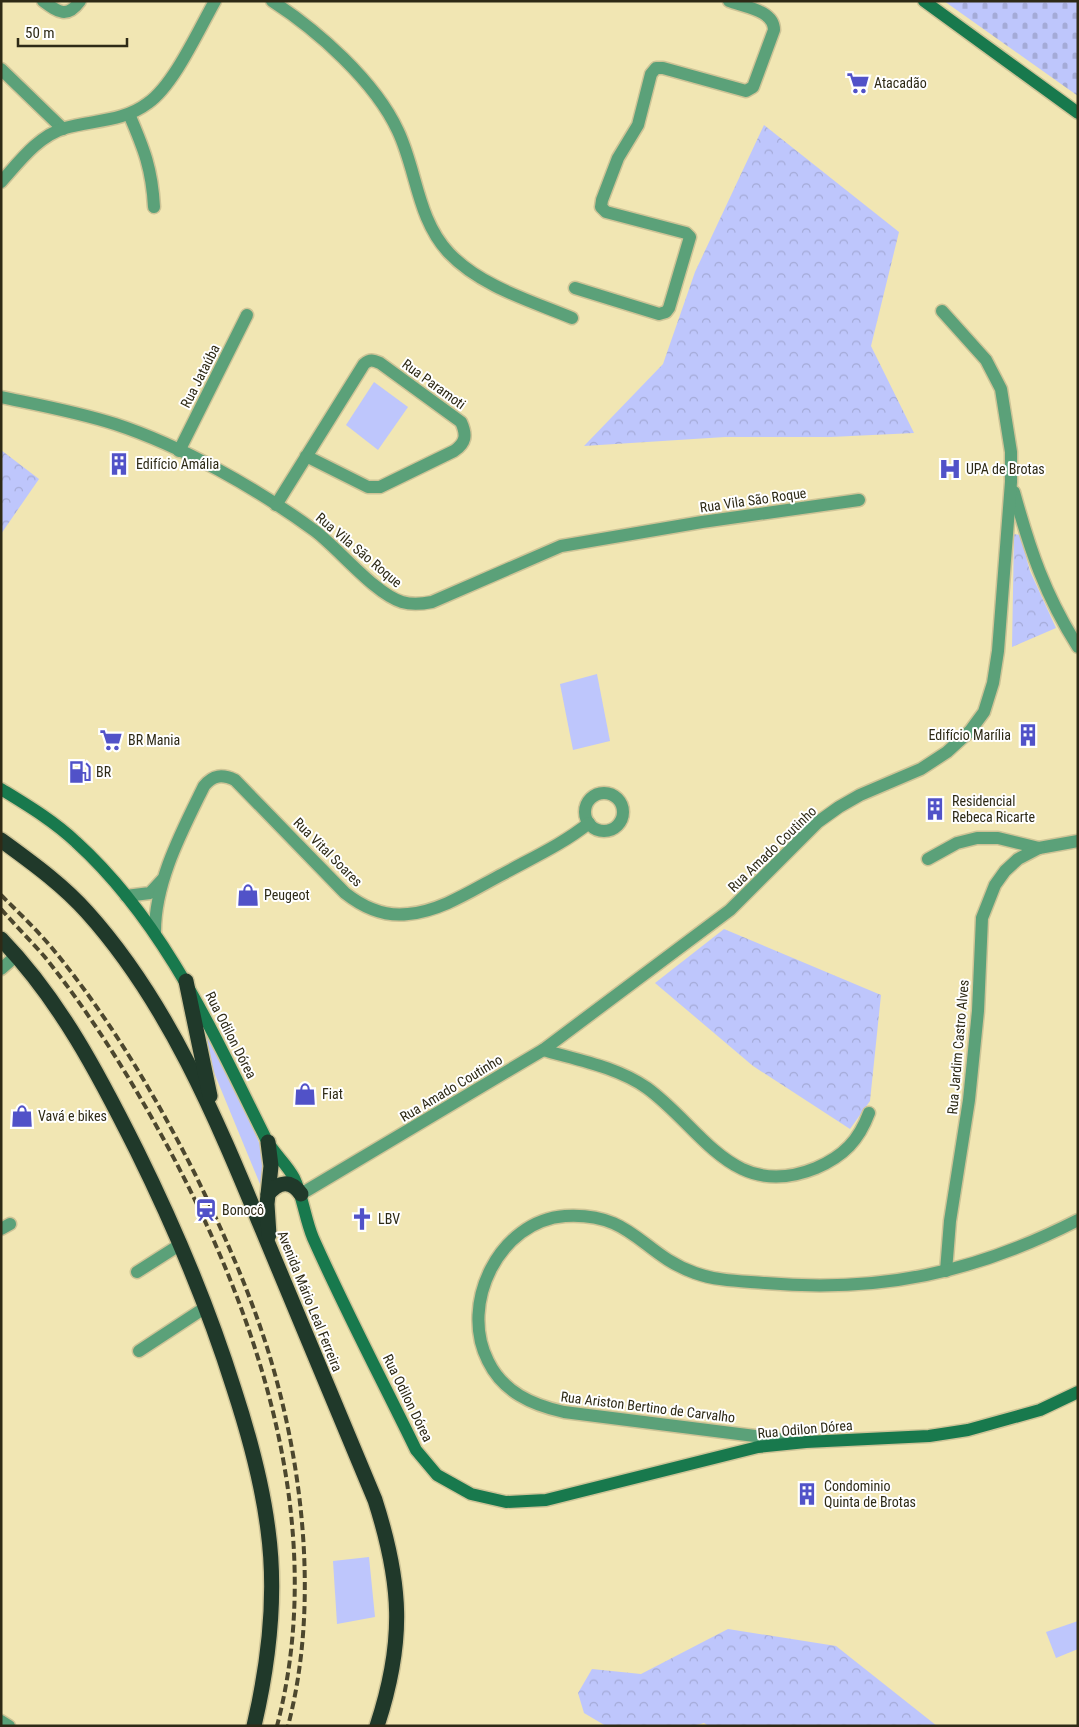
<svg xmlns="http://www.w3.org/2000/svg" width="1079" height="1727" font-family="'Roboto Condensed',sans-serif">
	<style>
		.green { fill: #bec6fc }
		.forest { fill: url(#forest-crowns) }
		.cemetery { fill: url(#cemetery-stones) }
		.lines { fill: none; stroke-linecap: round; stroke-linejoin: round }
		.street-casing { stroke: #cec497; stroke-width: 15 }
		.secondary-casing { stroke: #cec497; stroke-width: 15 }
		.highway-casing { stroke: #cec497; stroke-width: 18 }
		.street { stroke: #5ba179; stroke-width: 12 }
		.secondary { stroke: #18794d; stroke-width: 12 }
		.highway { stroke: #20392a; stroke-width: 15 }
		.rail { stroke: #4c472e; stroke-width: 4; stroke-dasharray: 8 4; stroke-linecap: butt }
		.labels { text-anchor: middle; stroke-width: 4; stroke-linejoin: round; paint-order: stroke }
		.poi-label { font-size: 14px; fill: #2e2a16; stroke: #fff; text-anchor: start }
		.street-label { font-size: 14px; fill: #2e2a16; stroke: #fff }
	</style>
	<defs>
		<pattern id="forest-crowns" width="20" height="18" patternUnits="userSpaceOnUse" patternTransform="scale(1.25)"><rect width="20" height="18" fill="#bec6fc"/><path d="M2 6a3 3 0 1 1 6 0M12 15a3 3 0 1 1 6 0" fill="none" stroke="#a4aad7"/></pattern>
		<pattern id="cemetery-stones" width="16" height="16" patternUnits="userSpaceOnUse" patternTransform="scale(1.25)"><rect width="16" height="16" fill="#bec6fc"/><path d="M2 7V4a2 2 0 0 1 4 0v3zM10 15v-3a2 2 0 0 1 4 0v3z" fill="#a4aad7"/></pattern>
	</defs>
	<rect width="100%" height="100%" fill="#f1e6b3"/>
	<!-- green -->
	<g class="green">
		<polygon points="374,382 408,407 378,450 346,425"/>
		<polygon points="597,674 610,741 573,750 560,684"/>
		<polygon points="207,1035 250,1121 265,1157 262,1189 206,1053 204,1036"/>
		<polygon points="369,1557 375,1617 337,1624 333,1561"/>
		<polygon points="1078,1621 1078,1649 1056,1658 1046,1632"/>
	</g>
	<!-- forest -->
	<g class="forest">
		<polygon points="764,125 899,232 871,346 914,433 831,437 725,437 584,446 663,364 695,272"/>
		<polygon points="1,450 39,479 1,534"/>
		<polygon points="1014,534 1020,535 1030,571 1056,628 1012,647"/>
		<polygon points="724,929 881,995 870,1101 850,1129 753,1066 655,983"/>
		<polygon points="728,1629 836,1646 937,1726 709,1726 704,1723 693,1726 606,1726 584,1713 578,1693 592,1669 641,1674"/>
	</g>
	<!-- cemetery -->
	<polygon class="cemetery" points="944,1 1078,1 1078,96"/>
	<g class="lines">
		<defs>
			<g id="street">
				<path d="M 43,1 C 58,12 67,19 80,1"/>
				<path d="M 272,1 C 317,30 375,81 398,131 C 417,171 417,219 449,253 C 480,286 531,301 572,318"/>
				<polyline points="1,69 63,129"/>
				<path d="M 129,114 C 144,149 152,169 154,207"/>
				<path d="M 1,182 C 19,162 38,136 65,128 C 93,120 123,122 148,103 C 174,85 199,29 215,1"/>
				<path d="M 575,288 L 659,314 L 666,312 L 669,308 L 690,237 L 686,233 L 606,212 L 601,207 L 602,200 L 618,158 L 638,125 L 651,74 L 656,68 L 663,68 L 746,91 L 753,87 L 774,30 C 774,10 744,7 729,1"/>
				<path d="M 1,397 C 39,405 78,412 115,424 C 182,446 258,489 315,531 C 339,549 375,594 402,602 C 412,605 422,604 432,602 L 561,546 L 702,522 L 859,500"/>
				<polyline points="179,451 247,315"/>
				<path d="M 1014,492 C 1030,550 1045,595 1078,647"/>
				<path d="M 276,505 L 364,364 C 370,359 373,360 380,363 L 461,422 C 467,435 466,443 454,451 L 380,487 L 368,487 L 306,456"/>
				<circle cx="604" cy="812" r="19"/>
				<polyline points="928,859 957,843 977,838 998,838 1039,848 1078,841"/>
				<polyline points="126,896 150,893 162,880"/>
				<path d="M 155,934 C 154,883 182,831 204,786 C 213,775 222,774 235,780 L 345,893 C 364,908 384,917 408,914 C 442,911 474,889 503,874 C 532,858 563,844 589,823"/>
				<polyline points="1,969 17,955"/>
				<path d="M 543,1050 C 578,1060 617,1067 647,1088 C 702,1128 733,1202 816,1168 C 844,1156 859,1140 869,1113"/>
				<polyline points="301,1194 543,1050 730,910 818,822 839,807 860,795 921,769 947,752 970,731 984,712 993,683 998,651 1011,482 1011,452 1001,389 986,360 942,311"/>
				<polyline points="1,1229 10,1224"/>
				<polyline points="946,1271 950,1221 969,1100 978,1011 982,918 995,885 1005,871 1018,859 1039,848"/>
				<polyline points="137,1272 181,1244"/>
				<polyline points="139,1351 206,1307"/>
				<path d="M 795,1441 L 564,1412 C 532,1405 503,1392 488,1361 C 459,1304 499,1221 565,1216 C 633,1212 641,1254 695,1273 C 717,1281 742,1281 765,1283 C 880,1293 974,1273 1078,1220"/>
				<polyline points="1,1721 9,1726"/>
			</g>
			<g id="secondary">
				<polyline points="924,1 1078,113"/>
				<path d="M 1,789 C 27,805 54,821 76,842 C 165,923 213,1033 266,1139 C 273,1153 287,1164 294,1178 C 303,1197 305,1219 313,1238 C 345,1310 382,1380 416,1450 L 437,1475 L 471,1494 L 506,1502 L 546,1500 L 758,1447 L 806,1442 L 929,1436 L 968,1430 L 1040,1410 L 1078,1392"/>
			</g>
			<g id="highway">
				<path d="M 1,840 C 31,862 62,884 87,912 C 168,1002 216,1118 262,1229 C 300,1319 337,1410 375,1500 C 402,1584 405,1641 377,1726"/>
				<path d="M 1,939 C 60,1000 99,1075 137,1151 C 175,1228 208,1306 234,1389 C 249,1435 262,1482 268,1530 C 277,1596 269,1662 254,1726"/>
				<polyline points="186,981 210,1096"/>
				<polyline points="268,1142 271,1166 267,1204 269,1235"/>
				<path d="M 268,1194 C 279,1182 290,1179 301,1194"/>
			</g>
		</defs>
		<!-- street casing -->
		<use href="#street" class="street-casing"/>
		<!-- secondary casing -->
		<use href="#secondary" class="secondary-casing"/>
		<!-- highway casing -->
		<use href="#highway" class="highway-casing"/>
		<!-- street -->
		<use href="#street" class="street"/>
		<!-- secondary -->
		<use href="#secondary" class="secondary"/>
		<!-- highway -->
		<use href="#highway" class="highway"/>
		<!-- rail -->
		<g class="rail">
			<path d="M 1,895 C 18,912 36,929 52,948 C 108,1016 154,1093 194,1172 C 221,1227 246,1283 265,1341 C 303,1459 320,1604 288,1726"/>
			<path d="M 1,909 C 15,925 30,940 44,956 C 85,1007 121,1063 153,1120 C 254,1299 331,1519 277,1726"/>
		</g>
	</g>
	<!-- icons -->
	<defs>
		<symbol id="supermarket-bare" viewBox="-9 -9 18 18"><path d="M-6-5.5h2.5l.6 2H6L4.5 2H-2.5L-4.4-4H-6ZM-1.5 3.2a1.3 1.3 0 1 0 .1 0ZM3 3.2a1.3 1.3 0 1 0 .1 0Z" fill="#5152c8" stroke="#fff" stroke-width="2.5" paint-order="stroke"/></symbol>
		<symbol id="building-bare" viewBox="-9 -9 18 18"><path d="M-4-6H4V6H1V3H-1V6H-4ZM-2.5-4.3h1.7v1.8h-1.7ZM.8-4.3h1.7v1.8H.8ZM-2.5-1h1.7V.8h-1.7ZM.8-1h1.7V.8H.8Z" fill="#5152c8" stroke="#fff" stroke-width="2.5" paint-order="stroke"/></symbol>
		<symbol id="hospital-bare" viewBox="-9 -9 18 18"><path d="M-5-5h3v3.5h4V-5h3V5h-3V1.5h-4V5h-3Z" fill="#5152c8" stroke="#fff" stroke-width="2.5" paint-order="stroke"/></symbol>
		<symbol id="fuel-bare" viewBox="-9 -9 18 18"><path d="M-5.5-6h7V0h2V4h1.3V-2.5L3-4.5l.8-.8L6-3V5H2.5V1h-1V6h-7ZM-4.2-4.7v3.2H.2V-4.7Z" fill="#5152c8" stroke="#fff" stroke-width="2.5" paint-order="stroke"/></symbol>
		<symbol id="shop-bare" viewBox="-9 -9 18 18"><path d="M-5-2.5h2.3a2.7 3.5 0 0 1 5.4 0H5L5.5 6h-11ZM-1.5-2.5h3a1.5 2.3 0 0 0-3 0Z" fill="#5152c8" stroke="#fff" stroke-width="2.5" paint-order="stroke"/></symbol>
		<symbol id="station-bare" viewBox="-9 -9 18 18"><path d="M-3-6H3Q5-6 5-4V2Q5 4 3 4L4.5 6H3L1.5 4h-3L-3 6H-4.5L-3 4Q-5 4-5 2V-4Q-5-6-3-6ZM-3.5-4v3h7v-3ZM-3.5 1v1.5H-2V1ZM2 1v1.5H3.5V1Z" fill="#5152c8" stroke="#fff" stroke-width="2.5" paint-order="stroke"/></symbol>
		<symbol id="church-bare" viewBox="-9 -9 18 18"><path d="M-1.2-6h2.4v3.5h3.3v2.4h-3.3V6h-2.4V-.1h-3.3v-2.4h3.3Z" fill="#5152c8" stroke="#fff" stroke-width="2.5" paint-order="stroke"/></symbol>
	</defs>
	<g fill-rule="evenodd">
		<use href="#supermarket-bare" x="842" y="67" width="32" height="32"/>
		<use href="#building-bare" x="103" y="448" width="32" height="32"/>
		<use href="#hospital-bare" x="934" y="453" width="32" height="32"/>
		<use href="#building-bare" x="1012" y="719" width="32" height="32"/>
		<use href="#supermarket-bare" x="95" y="724" width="32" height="32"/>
		<use href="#fuel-bare" x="64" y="756" width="32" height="32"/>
		<use href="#building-bare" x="919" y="793" width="32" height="32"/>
		<use href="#shop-bare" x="232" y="879" width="32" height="32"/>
		<use href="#shop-bare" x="289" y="1078" width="32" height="32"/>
		<use href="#shop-bare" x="6" y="1100" width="32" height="32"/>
		<use href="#station-bare" x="190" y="1194" width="32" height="32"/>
		<use href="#church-bare" x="346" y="1203" width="32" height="32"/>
		<use href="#building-bare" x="791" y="1478" width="32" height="32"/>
	</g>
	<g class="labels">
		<!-- poi labels -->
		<g class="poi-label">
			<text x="874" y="88">Atacadão</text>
			<text x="136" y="469">Edifício Amália</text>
			<text x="966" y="474">UPA de Brotas</text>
			<text x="1011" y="740" text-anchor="end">Edifício Marília</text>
			<text x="128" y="745">BR Mania</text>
			<text x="96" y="777">BR</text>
			<text x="952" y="806">Residencial<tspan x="952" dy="16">Rebeca Ricarte</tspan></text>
			<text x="264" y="900">Peugeot</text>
			<text x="322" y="1099">Fiat</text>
			<text x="38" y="1121">Vavá e bikes</text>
			<text x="222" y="1215">Bonocô</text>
			<text x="378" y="1224">LBV</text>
			<text x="824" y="1491">Condominio<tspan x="824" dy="16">Quinta de Brotas</tspan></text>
		</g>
		<!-- street labels -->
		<g class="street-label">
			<text transform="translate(200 376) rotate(-63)" y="5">Rua Jataúba</text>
			<text transform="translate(434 384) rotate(36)" y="5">Rua Paramoti</text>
			<text transform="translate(753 500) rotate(-8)" y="5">Rua Vila São Roque</text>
			<text transform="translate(359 550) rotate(40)" y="5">Rua Vila São Roque</text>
			<text transform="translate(772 849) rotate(-44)" y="5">Rua Amado Coutinho</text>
			<text transform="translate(328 852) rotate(45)" y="5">Rua Vital Soares</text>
			<text transform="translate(231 1035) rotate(63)" y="5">Rua Odilon Dórea</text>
			<text transform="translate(958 1047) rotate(-85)" y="5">Rua Jardim Castro Alves</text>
			<text transform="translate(451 1088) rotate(-31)" y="5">Rua Amado Coutinho</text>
			<text transform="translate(310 1301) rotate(68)" y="5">Avenida Mário Leal Ferreira</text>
			<text transform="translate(408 1398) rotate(64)" y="5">Rua Odilon Dórea</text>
			<text transform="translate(648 1407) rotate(7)" y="5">Rua Ariston Bertino de Carvalho</text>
			<text transform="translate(805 1429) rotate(-5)" y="5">Rua Odilon Dórea</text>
		</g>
	</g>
	<!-- border -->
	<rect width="1079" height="1727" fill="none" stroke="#2e2a16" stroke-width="5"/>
	<!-- scale -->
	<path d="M18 38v8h109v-8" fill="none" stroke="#2e2a16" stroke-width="2.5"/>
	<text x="25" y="38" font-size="15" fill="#2e2a16" stroke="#ffffff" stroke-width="4" paint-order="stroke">50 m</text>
</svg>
